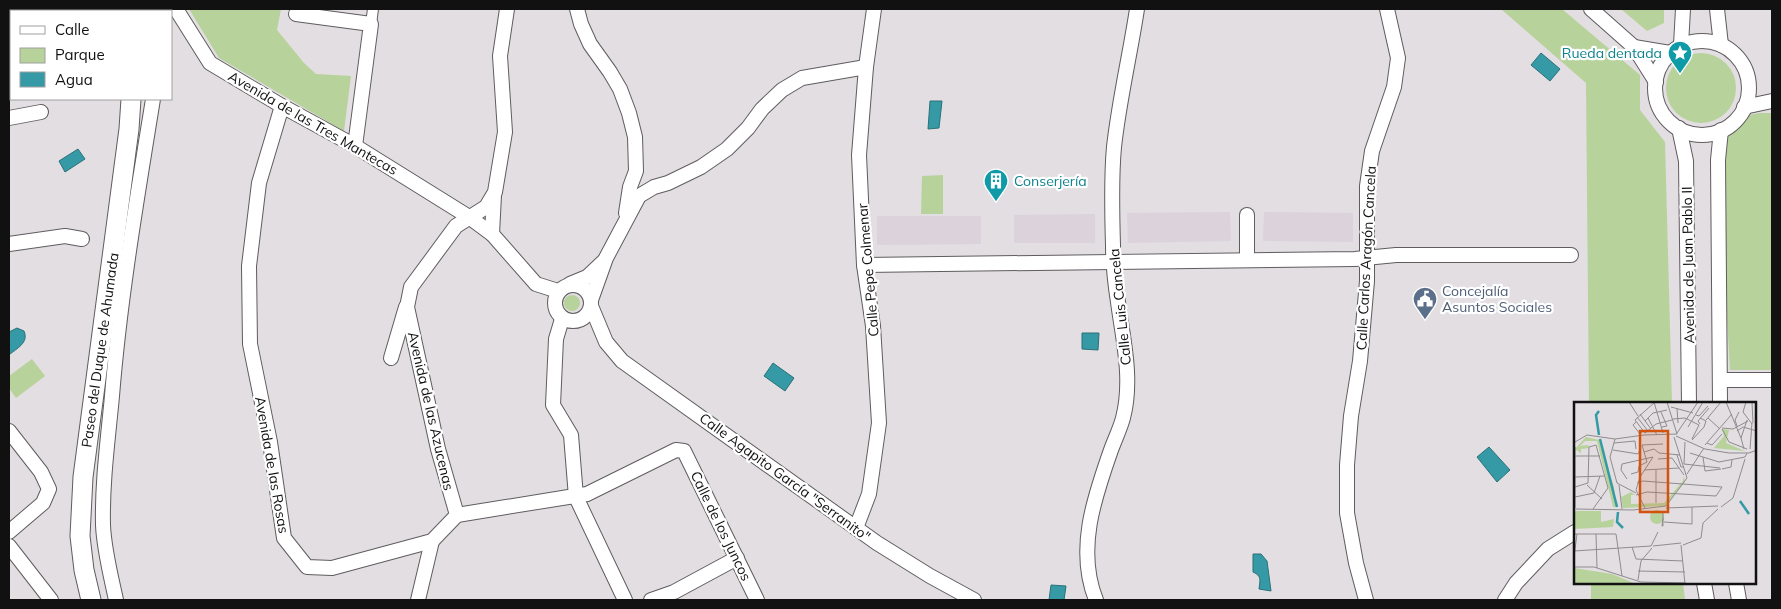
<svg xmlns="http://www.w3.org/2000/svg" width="1781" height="609" font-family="Mulish,sans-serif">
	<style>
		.built { fill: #dcd2dc }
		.green { fill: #b7d29a }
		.water { fill: #359aa5; stroke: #2a7179 }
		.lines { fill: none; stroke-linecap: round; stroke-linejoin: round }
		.pedestrian-casing { stroke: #5f5c5f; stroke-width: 12 }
		.minor-casing { stroke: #5f5c5f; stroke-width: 16 }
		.secondary-casing { stroke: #5f5c5f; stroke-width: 21 }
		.pedestrian { stroke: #fff; stroke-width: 10 }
		.minor { stroke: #fff; stroke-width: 14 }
		.secondary { stroke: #fff; stroke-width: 19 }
		.labels { text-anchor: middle; stroke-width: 4.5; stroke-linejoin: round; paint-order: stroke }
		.culture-label { font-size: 14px; fill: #0d838f; stroke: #fff; text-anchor: end }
		.street-label { font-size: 14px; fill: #121112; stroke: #fff }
		.service-label { font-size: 14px; fill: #4e5e75; stroke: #fff; text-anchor: start }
		.inset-river { fill: none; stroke: #359aa5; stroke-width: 2.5 }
		.inset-road { fill: none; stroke: #8f8c8f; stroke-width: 1 }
		.view { fill: #d3520d; fill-opacity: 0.15; stroke: #d3520d; stroke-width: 2.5 }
		.inset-edge { fill: none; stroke: #121112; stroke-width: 2.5 }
	</style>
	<rect width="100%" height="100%" fill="#e2dee2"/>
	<!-- built -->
	<g class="built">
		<polygon points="1230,212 1231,241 1128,243 1127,213"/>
		<polygon points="1264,212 1353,213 1353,242 1263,241"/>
		<polygon points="1095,214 1095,243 1014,243 1014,215"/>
		<polygon points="877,216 981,216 981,244 877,245"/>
	</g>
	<!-- green -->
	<g class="green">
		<polygon points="189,9 281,9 277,30 304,63 316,74 351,76 344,131 219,58"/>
		<polygon points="1501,9 1562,9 1640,75 1640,110 1665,142 1672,403 1589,403 1586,83"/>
		<polygon points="1621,9 1664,9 1664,23 1647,31"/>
		<circle cx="1701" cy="88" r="35"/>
		<polygon points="1759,113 1772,113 1772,370 1730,370 1724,263 1726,140 1749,115"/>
		<polygon points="943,175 943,214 921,214 922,176"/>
		<circle cx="572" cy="303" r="8"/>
		<polygon points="32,359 45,376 16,398 9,388 9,376"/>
		<polygon points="1591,583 1683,583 1685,600 1591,600"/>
	</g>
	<!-- water -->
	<g class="water">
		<polygon points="1541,53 1560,69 1550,81 1531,65"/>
		<polygon points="930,101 942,101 939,128 928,129"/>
		<polygon points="78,149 85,159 65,172 59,161"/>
		<path d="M 17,328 L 24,331 C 29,343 17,348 9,355 L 9,332 Z"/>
		<polygon points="1082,333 1099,333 1098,350 1082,349"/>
		<polygon points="773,363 794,378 785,391 764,376"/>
		<polygon points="1489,447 1510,470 1497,482 1477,457"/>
		<path d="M 1253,554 L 1261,554 L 1267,561 L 1271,591 L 1259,589 C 1260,580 1262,576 1253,572 Z"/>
		<polygon points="1051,585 1066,586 1064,600 1049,600"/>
	</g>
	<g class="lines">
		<defs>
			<polyline id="pedestrian" points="371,24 373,9"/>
			<g id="minor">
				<polyline points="176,9 210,63 282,106 355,146 469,217 492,234"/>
				<polyline points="577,9 581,24 590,44 610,72 620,89 629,113 635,137 636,171 630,187 626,213"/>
				<polyline points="1591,9 1634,47 1656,82"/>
				<polyline points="1717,9 1721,45"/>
				<polyline points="296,14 371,24 355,146"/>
				<circle cx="1702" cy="88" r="47"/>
				<polyline points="1681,45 1683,9"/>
				<polyline points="1634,47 1670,53"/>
				<polyline points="282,106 259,183 249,266 250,344 270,442 284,538 307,567 332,568 432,541 457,515 587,494 676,450 684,451 757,600"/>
				<polyline points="1744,107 1772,101"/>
				<polyline points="9,118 41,112"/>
				<polyline points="1679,128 1686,161 1689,403"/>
				<polyline points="494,195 492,234 536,284 558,291"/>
				<polyline points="1247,215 1247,260"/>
				<polyline points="9,244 65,236 82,239"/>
				<polyline points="864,265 1355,259 1396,255 1571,255"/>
				<polyline points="570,284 587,277 604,261"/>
				<circle cx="573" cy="303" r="18"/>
				<polyline points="591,300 606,258 639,196 654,187 668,183 701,167 727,149 748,128 762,109 782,90 802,78 866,67"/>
				<polyline points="591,306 606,342 622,361 877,543 930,576 974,600"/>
				<polyline points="562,319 556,339 553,405 571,435 576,497 625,600"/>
				<polyline points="391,358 406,307"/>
				<polyline points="1720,380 1772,380"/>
				<polyline points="1720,403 1718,160 1721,130"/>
				<polyline points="9,431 41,472 49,489 43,503 9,532"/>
				<polyline points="457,515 438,449 407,307 411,287 456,226 486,207 495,192 505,132 500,56 507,9"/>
				<polyline points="856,528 869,494 879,423 873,326 864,265 859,155 866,67 874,9"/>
				<polyline points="9,546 51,600"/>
				<polyline points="1704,583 1707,600"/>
				<polyline points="1736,583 1739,600"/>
				<path d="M 116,600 C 111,576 104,550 103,525 C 102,482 108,439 112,396 C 120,297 137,198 153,99"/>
				<polyline points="418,600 432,541"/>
				<polyline points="651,600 674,592 737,558"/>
				<path d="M 1096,600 C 1076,550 1094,498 1111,450 C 1115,439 1120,429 1123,418 C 1133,379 1123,340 1118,302 C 1115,283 1113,264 1113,245 C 1112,212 1111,179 1114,147 C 1119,101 1130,55 1137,9"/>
				<polyline points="1366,600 1356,563 1347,513 1347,465 1351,416 1360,361 1367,281 1367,186 1372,151 1394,87 1398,58 1387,9"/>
				<polyline points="1505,600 1516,583 1548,549 1575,532"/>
			</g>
			<g id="secondary">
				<polyline points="121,9 122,11"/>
				<polyline points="91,600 84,570 80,536 83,477 129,129 131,99"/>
			</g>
		</defs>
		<!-- pedestrian casing -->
		<use href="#pedestrian" class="pedestrian-casing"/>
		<!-- minor casing -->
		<use href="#minor" class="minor-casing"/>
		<!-- secondary casing -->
		<use href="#secondary" class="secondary-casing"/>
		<!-- pedestrian -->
		<use href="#pedestrian" class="pedestrian"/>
		<!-- minor -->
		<use href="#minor" class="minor"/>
		<!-- secondary -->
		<use href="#secondary" class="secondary"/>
	</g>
	<!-- icons -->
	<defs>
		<symbol id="sight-pin" viewBox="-11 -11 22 30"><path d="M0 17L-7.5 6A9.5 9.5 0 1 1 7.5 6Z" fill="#0f9aa8" stroke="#fff"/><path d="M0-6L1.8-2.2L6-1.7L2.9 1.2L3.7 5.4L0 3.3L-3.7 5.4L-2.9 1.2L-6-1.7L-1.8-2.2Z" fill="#fff"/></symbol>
		<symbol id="building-pin" viewBox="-11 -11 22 30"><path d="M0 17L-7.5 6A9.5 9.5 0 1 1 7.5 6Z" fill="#0f9aa8" stroke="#fff"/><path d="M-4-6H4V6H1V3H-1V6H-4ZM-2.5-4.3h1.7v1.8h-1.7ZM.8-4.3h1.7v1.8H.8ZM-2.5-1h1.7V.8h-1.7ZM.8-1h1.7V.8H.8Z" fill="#fff"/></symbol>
		<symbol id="civic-pin" viewBox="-11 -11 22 30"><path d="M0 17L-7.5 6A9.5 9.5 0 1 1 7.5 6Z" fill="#5c6f8a" stroke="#fff"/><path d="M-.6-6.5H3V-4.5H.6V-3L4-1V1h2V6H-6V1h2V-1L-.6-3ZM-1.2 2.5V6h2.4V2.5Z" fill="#fff"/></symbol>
	</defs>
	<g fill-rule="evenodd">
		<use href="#sight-pin" x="1666" y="39" width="28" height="38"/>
		<use href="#building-pin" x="982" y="167" width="28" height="38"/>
		<use href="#civic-pin" x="1411" y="285" width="28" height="38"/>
	</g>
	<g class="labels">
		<!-- culture labels -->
		<g class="culture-label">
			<text x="1662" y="58">Rueda dentada</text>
			<text x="1014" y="186" text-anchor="start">Conserjería</text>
		</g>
		<!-- street labels -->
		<g class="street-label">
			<text transform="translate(313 123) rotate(30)" y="5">Avenida de las Tres Mantecas</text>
			<text transform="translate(1366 258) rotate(-87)" y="5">Calle Carlos Aragón Cancela</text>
			<text transform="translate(1688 265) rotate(-91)" y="5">Avenida de Juan Pablo II</text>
			<text transform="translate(868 270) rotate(-95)" y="5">Calle Pepe Colmenar</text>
			<text transform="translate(1120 307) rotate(-96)" y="5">Calle Luis Cancela</text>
			<text transform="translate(100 350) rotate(-82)" y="5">Paseo del Duque de Ahumada</text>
			<text transform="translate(431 411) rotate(77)" y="5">Avenida de las Azucenas</text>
			<text transform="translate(272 465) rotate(80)" y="5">Avenida de las Rosas</text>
			<text transform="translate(785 477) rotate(36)" y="5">Calle Agapito García "Serranito"</text>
			<text transform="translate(721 526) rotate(64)" y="5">Calle de los Juncos</text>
		</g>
		<!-- service labels -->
		<g class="service-label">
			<text x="1442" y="296">Concejalía<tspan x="1442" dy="16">Asuntos Sociales</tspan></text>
		</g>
	</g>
	<!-- overview -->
	<g transform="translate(1574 402)">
		<rect width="182" height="182" fill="#e2dee2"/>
		<path d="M 148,27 L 155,28 L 152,41 L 171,49 L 140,46 L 150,34 ZM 12,35 L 25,38 L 40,85 L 42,105 L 39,105 L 23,39 L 11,39 L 6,44 L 14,43 L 15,46 L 7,47 L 7,51 L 1,47 ZM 110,74 L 111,80 L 91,104 L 49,106 L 47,95 L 57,90 L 61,93 L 57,93 L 57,102 L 90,101 L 109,79 ZM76 115a7 7 0 1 1 14 0a7 7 0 1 1-14 0ZM 3,109 L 27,109 L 27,120 L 40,117 L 39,125 L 0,127 L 0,110 ZM 0,166 L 38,172 L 62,182 L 0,182 Z" fill="#b7d29a"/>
		<path class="inset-river" d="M 25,9 L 22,13 L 25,33M 26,37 L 43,105M 166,99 L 175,112M 44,110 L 43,120 L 49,126"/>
		<path class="inset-road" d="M 55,0 L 64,14M 80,0 L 89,31M 81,0 L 61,18 L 71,31 L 82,22 L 98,18M 93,0 L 103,32M 152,0 L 167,36M 172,0 L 169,10 L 178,22M 178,0 L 179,21M 97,5 L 119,11M 103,6 L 104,21M 87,10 L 93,24 L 88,25M 66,12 L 77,27M 122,13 L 125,14 L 134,4M 63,15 L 74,29M 74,16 L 83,33M 134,16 L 146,27M 99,17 L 111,16 L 125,23M 132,18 L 147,0M 71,19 L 79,11 L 93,8M 62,20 L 59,23 L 66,32 L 69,29M 126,22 L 124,19 L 135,6M 163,24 L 161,18 L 165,10M 114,25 L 129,0M 148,26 L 159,27 L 174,19M 148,27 L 155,40 L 173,47M 163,29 L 169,25 L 183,29M 103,31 L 124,0M 102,34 L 131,47 L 155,51 L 175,51 L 183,48M 41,37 L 36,55 L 43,81 L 62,91M 118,37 L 125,23M 118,38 L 130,25 L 132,19 L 126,16M 1,40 L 13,33 L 41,37 L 70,33 L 103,32M 111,40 L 110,62 L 146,66M 40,41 L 61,39 L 62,47M 133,41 L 138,43 L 148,32M 131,43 L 158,12M 1,45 L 1,106M 170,47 L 167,36 L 173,18M 176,47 L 178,21M 39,48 L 64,52 L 66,48M 70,50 L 80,47 L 85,51 L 106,53M 116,51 L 145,60 L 171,55 L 173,51M 103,53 L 107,65 L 110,65M 0,54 L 26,54M 129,55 L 131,69 L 147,67M 84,57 L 98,56 L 110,73M 148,67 L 157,65 L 158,58M 70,68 L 105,66M 82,68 L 82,101M 57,72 L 64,70 L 65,64 L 73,60 L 68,43 L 89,42M 113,72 L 130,46M 1,75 L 31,74M 53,77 L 47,68 L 48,62 L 79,55M 13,83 L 28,97M 45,83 L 48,107M 1,85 L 14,81 L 15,45 L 22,43 L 34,86 L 19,107M 62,93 L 73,90 L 142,94 L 148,85 L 69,79 L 63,81M 1,95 L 20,91 L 26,74M 147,105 L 159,96 L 171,57M 71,106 L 62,88 L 66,75 L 79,55M 92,106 L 144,104M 2,107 L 59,108 L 92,104 L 113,76 L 100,35M 89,109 L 89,124 L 88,124 L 89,116M 90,120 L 118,122 L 118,105M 0,132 L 42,132 L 48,174M 22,132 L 23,166M 107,143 L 111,182M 109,143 L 127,136 L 129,121 L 144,107M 77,144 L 84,130M 79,144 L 107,141M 58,145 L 62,157 L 109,159M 0,149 L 77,144M 0,155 L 3,132M 1,165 L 20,165 L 67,180 L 112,181M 64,169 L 111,170M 64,178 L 67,159 L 78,146"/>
		<path class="view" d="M 66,29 L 94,29 L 94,110 L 66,110 Z"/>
		<rect width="182" height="182" class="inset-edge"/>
	</g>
	<!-- border -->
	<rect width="1781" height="609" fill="none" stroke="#121112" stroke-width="20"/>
	<!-- legend -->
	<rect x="10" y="10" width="162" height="90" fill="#ffffff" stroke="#a0a0a0"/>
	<rect x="20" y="26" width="25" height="8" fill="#ffffff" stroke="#a0a0a0"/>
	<text x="55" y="35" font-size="15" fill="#121112">Calle</text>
	<rect x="20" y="48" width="25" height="15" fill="#b7d29a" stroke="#a0a0a0"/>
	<text x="55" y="60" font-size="15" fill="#121112">Parque</text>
	<rect x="20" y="72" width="25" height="15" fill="#359aa5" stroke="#a0a0a0"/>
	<text x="55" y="85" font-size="15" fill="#121112">Agua</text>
</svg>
